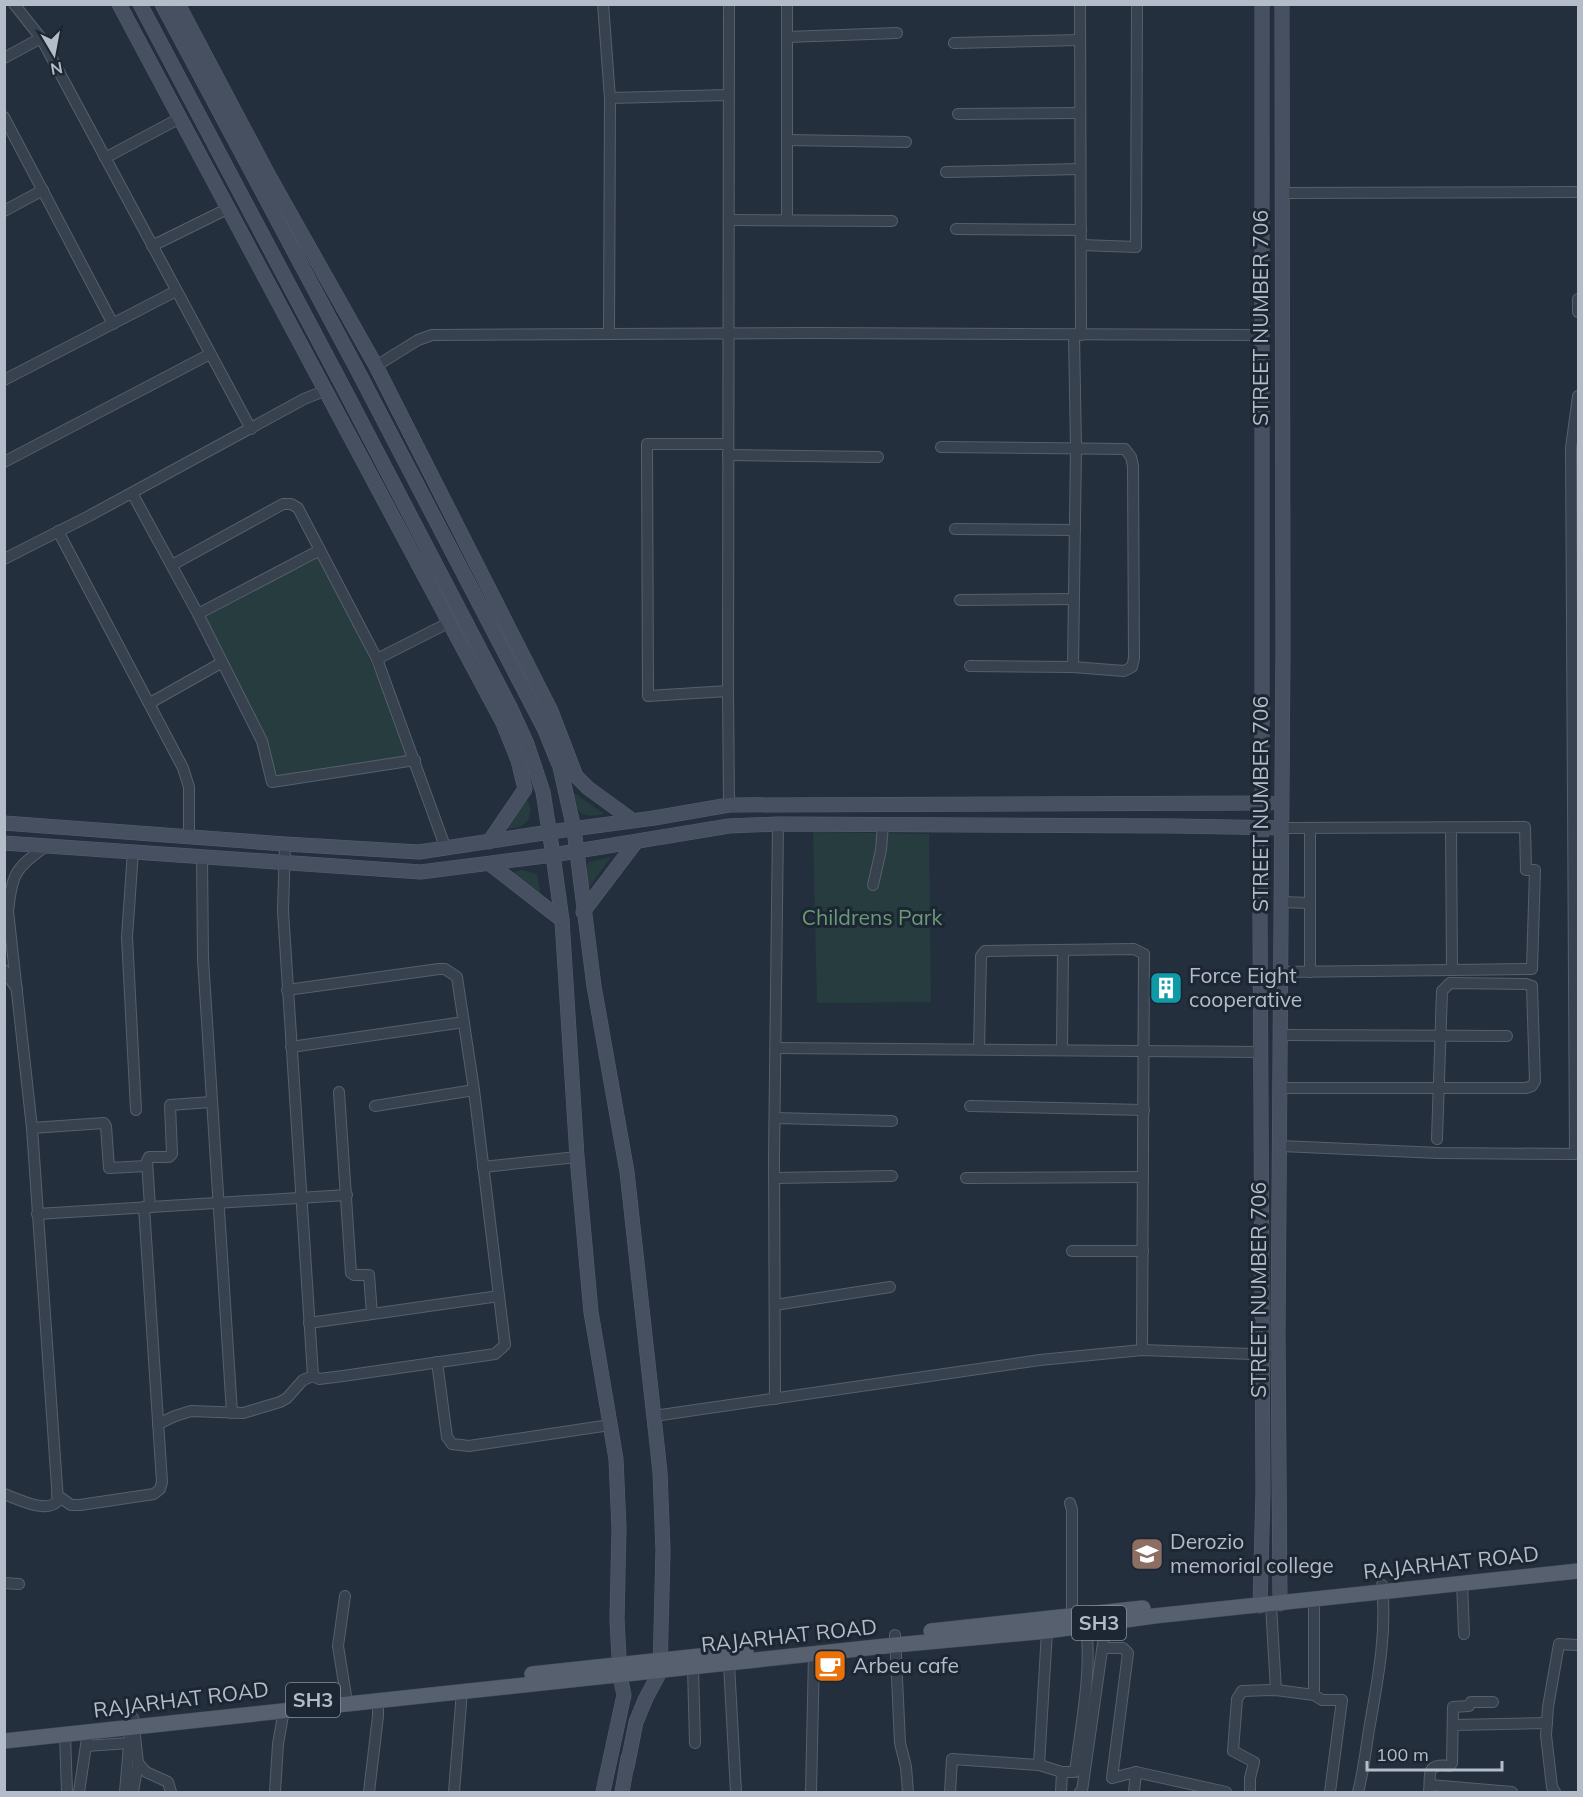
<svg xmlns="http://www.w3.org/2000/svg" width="1583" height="1797" font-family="Mulish,sans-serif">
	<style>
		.green { fill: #263c3f }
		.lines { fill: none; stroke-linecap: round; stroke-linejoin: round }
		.street-casing { stroke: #565f6c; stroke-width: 12 }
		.secondary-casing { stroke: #565f6c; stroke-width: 15 }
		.primary-casing { stroke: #414a57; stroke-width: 16 }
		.street { stroke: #38414e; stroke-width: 10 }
		.secondary { stroke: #465061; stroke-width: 14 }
		.primary { stroke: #56606e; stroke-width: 15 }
		.labels { text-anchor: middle; stroke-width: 6; stroke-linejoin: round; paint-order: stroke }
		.shield { fill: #1d2633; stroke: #878f9c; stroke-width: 1.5 }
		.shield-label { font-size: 20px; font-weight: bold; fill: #b4bcc9 }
		.street-label { font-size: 21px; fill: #b4bcc9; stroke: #1d2633 }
		.park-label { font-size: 21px; fill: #6b9a76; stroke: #1d2633 }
		.poi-label { font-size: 21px; fill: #b4bcc9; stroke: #1d2633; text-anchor: start }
	</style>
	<rect width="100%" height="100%" fill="#242f3e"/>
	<!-- green -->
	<g class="green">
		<polygon points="320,550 415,760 272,782 260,725 198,614"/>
		<path d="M 573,792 L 604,814 C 582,818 577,816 573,792 Z"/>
		<polygon points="525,794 531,810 528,821 520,827 505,829"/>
		<polygon points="813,832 929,834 931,1002 817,1003"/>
		<polygon points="611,857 587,890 585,870 589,862"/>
		<polygon points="522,870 537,874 541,896 509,873"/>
	</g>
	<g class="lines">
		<defs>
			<g id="street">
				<polyline points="14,4 41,38 251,429"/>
				<polyline points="603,4 610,98 609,334"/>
				<polyline points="729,4 728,691 729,805"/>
				<polyline points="1080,4 1081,335"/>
				<polyline points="787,37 897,33"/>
				<polyline points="954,43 1080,40"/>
				<polyline points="4,58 41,38"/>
				<polyline points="610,98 728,95"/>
				<polyline points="958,114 1080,113"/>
				<polyline points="4,117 113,324"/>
				<polyline points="788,140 906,142"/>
				<polyline points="105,158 180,118"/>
				<polyline points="946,172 1080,169"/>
				<polyline points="1283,193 1578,192"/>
				<polyline points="4,211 43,190"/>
				<polyline points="787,219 787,4"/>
				<polyline points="729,220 892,221"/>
				<polyline points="956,229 1081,230"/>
				<polyline points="1081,245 1136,247 1137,4"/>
				<polyline points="152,246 229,208"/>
				<polyline points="1578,299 1578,312"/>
				<polyline points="376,366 418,340 432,335 813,333 1261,335"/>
				<polyline points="4,380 176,291"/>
				<polyline points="941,447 1125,449 1131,457 1133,466 1134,658 1132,667 1124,671 1073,667 970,666"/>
				<polyline points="728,455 878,457"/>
				<polyline points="4,462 210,354"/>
				<polyline points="132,493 198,614 262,741 272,782 415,760"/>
				<polyline points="955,529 1075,530"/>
				<polyline points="58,531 183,768 189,787 189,836"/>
				<polyline points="4,559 89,516 304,399 324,391"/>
				<polyline points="172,565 283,504 291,504 298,508 377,659 446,849"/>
				<polyline points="960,600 1074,599"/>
				<polyline points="198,614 320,550"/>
				<polyline points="377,659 450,622"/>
				<polyline points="1073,667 1076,448 1074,335"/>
				<polyline points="728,691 648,696 647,444 728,444"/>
				<polyline points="150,703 221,663"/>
				<polyline points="1282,828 1525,827 1526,870 1535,870 1532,969 1452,970 1451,828"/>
				<polyline points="1310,829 1310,972"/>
				<polyline points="285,844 283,911 313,1376"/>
				<polyline points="133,851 127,937 136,1110"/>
				<polyline points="202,856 203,959 232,1413"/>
				<polyline points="873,885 881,850 883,824"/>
				<polyline points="1282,902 1309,903"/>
				<polyline points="4,970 17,989"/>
				<polyline points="1281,972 1452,970"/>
				<polyline points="1281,1035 1507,1036"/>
				<polyline points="291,1047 464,1022"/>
				<polyline points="776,1048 1262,1052"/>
				<polyline points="979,1049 981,956 985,951 1134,949 1144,954 1142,1350"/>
				<polyline points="1062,1050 1063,951"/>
				<polyline points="1281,1088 1526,1088 1532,1086 1535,1081 1532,986 1526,984 1450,983 1442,991 1437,1139"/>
				<polyline points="339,1092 351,1273 354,1275 369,1275 372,1314"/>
				<polyline points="375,1106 474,1090"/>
				<polyline points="970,1106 1144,1110"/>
				<polyline points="775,1118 892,1121"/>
				<polyline points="32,1128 104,1123 106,1126 109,1168 147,1166"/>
				<polyline points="1281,1146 1439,1153 1575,1154 1571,448 1578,396"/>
				<polyline points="483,1167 577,1157"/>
				<polyline points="775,1178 892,1176"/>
				<polyline points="966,1178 1143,1177"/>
				<polyline points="150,1207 147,1161 149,1157 169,1157 172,1154 170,1105 211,1102"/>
				<polyline points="37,1214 347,1195"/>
				<polyline points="1072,1251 1143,1251"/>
				<polyline points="775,1305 890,1287"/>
				<polyline points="309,1323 499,1296"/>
				<polyline points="437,1362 447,1437 452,1444 469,1446 610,1425"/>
				<polyline points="775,1399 774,1158 778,824"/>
				<polyline points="654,1416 1040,1360 1142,1350 1279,1355"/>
				<polyline points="158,1424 175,1416 191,1411 243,1413 280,1402 287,1398 303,1380 313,1376 319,1379 343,1376 495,1354 505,1345 474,1090 457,977 445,969 439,969 287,990"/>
				<path d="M 4,1494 C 18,1499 46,1514 58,1501 L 32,1128 L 8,911 C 13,872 14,870 46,846"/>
				<polyline points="57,1495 71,1505 80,1505 154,1494 160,1489 162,1482 144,1207"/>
				<polyline points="1070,1503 1072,1510 1072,1615"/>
				<polyline points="1462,1582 1464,1634"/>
				<polyline points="4,1583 19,1584"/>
				<polyline points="345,1596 338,1646 346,1696"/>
				<polyline points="1314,1600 1314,1695 1322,1700 1342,1700 1330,1792"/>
				<polyline points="1271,1605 1276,1690"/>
				<polyline points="895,1635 900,1743 906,1767 908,1792"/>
				<polyline points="1103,1648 1123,1648 1128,1653 1112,1778 1136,1772"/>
				<polyline points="729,1664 736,1792"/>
				<polyline points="693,1668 695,1743"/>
				<polyline points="133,1718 138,1763 146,1772 168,1782 171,1792"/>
				<polyline points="1453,1725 1547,1723"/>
				<polyline points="65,1734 67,1792"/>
				<polyline points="86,1746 129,1743"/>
				<polyline points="1039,1765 1062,1772"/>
				<polyline points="1430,1785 1512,1792"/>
				<polyline points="79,1792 88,1732"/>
				<polyline points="125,1792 130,1734"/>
				<polyline points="133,1792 138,1763"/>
				<polyline points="275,1792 278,1744 284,1710"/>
				<polyline points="369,1792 378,1716 378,1700"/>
				<polyline points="454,1792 462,1691"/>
				<polyline points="811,1792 814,1654"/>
				<polyline points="950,1792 952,1759 1039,1765 1047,1631 1049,1625"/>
				<path d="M 1061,1792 L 1062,1772 L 1075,1772 C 1081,1723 1092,1673 1086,1625"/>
				<polyline points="1080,1792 1082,1791 1106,1622"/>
				<polyline points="1134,1792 1136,1772 1226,1792"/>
				<polyline points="1250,1792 1250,1778 1254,1762 1233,1751 1237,1699 1242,1691 1276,1690 1314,1695"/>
				<path d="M 1358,1792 C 1364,1770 1366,1746 1370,1724 C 1378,1678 1387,1632 1382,1585"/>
				<path d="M 1429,1792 C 1431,1773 1425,1763 1450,1766 L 1452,1763 L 1453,1707 L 1469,1706 L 1471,1702 L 1493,1702"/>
				<polyline points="1555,1792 1552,1787 1546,1735 1548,1707 1559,1644 1578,1645"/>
			</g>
			<g id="secondary">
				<polyline points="119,4 503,723 518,760 525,789 489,842"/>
				<polyline points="140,4 341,383 510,707 527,744 543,792 553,855 562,920 577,1157 591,1312 616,1459 619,1528 617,1619 620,1676 624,1695 603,1792"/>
				<polyline points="162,4 360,375 544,728 560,767 574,829 594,986 627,1172 660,1472 663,1550 660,1672 646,1698 636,1722 627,1767"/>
				<polyline points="178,4 269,176 376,366 551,711 576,776 588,788 632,820"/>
				<polyline points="4,823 285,844 419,852 550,832 654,818 729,805 1270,803"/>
				<polyline points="4,843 421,872 553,855 729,826 778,824 1174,826 1282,828"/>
				<polyline points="490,864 562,920"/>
				<polyline points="583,912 636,842"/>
				<polyline points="1280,1604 1278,1333 1283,650 1282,4"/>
				<polyline points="1260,1606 1263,1492 1260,915 1262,803 1262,4"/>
				<polyline points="622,1792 628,1758"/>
			</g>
			<g id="primary">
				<polyline points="931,1631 1143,1608"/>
				<polyline points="532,1674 746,1651"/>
				<polyline points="4,1741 895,1645 1047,1631 1154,1616 1578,1571"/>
			</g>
		</defs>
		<!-- street casing -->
		<use href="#street" class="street-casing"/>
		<!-- secondary casing -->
		<use href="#secondary" class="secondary-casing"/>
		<!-- primary casing -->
		<use href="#primary" class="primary-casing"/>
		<!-- street -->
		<use href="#street" class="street"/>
		<!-- secondary -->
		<use href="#secondary" class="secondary"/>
		<!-- primary -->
		<use href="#primary" class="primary"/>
	</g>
	<!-- icons -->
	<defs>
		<symbol id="building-square" viewBox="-11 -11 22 22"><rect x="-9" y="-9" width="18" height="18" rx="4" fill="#0f9aa8" stroke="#1d2633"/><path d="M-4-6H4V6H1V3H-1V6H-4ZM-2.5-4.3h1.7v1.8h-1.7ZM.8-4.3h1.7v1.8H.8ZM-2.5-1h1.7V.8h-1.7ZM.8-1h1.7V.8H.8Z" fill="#fff"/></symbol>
		<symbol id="university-square" viewBox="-11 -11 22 22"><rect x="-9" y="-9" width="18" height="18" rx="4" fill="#8d6e63" stroke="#1d2633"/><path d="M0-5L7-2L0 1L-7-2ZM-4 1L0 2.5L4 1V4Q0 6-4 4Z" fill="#fff"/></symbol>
		<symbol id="cafe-square" viewBox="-11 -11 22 22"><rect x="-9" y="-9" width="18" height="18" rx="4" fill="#e8710a" stroke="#1d2633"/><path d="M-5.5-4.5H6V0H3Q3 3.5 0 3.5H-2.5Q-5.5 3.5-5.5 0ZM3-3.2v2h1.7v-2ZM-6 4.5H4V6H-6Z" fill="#fff"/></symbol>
	</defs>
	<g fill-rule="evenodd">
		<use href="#building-square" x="1147" y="969" width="38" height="38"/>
		<use href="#university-square" x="1128" y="1535" width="38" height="38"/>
		<use href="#cafe-square" x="811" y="1647" width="38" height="38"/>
	</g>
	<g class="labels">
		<!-- shield labels -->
		<g class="shield">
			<rect x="1072" y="1606" width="54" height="34" rx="4.5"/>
			<rect x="286" y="1683" width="54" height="34" rx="4.5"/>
		</g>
		<g class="shield-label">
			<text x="1099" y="1630">SH3</text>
			<text x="313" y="1707">SH3</text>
		</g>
		<!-- street labels -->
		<g class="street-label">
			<text transform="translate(1261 318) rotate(-90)" y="7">STREET NUMBER 706</text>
			<text transform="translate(1261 804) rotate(-90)" y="7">STREET NUMBER 706</text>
			<text transform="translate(1259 1290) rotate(-90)" y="7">STREET NUMBER 706</text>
			<text transform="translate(1451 1563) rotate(-6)" y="7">RAJARHAT ROAD</text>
			<text transform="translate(789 1636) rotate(-6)" y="7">RAJARHAT ROAD</text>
			<text transform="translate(181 1700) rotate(-7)" y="7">RAJARHAT ROAD</text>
		</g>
		<!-- park labels -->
		<g class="park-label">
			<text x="872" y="925">Childrens Park</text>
		</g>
		<!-- poi labels -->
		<g class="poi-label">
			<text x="1189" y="983">Force Eight<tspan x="1189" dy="24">cooperative</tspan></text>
			<text x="1170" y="1549">Derozio<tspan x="1170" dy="24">memorial college</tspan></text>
			<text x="853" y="1673">Arbeu cafe</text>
		</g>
	</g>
	<!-- border -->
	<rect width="1583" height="1797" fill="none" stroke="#b4bcc9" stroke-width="12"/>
	<!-- north arrow -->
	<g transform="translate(54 54) rotate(170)" stroke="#1d2633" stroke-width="4.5" paint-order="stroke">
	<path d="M0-4.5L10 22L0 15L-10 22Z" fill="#b4bcc9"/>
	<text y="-9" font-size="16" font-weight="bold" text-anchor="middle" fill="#b4bcc9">N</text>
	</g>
	<!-- scale -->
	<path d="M1367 1761v9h135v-9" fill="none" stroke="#b4bcc9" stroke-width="3"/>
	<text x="1376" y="1761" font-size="18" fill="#b4bcc9" stroke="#1d2633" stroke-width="4.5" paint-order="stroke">100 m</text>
</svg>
